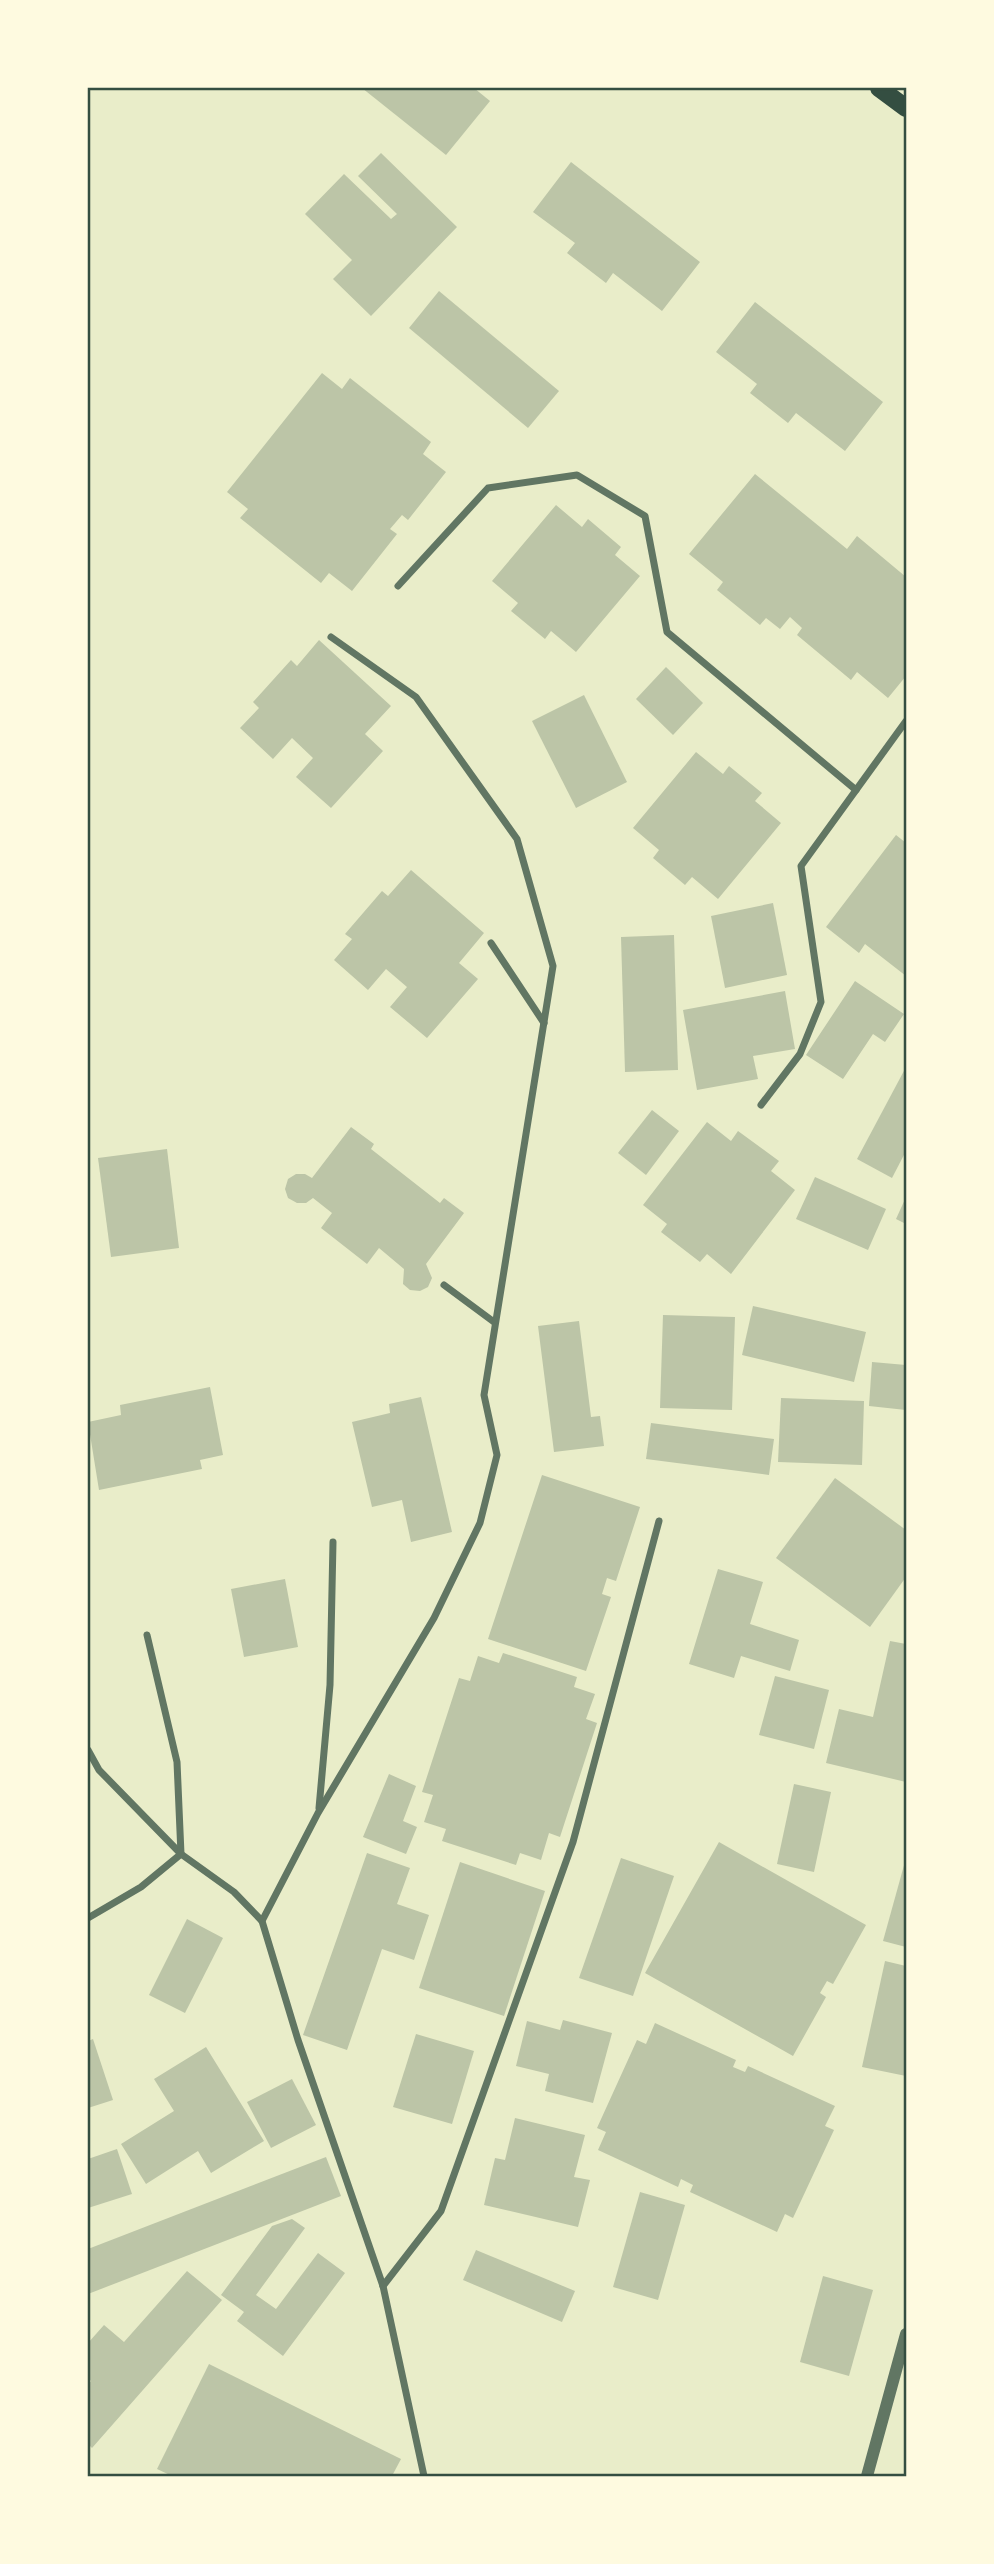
<svg xmlns="http://www.w3.org/2000/svg" width="994" height="2564" font-family="Karla,sans-serif">
	<style>
		.building { fill: #bcc5a7 }
		.lines { fill: none; stroke-linecap: round; stroke-linejoin: round }
		.minor { stroke: #617663; stroke-width: 7 }
		.tertiary { stroke: #617663; stroke-width: 12 }
		.primary { stroke: #344e41; stroke-width: 18 }
		.neatline { fill: none; stroke: #344e41; stroke-width: 2.5 }
	</style>
	<rect width="100%" height="100%" fill="#e9edc9"/>
	<!-- building -->
	<g class="building">
		<polygon points="362,88 474,88 490,101 446,155"/>
		<polygon points="381,153 457,227 371,316 333,279 352,260 305,214 344,174 391,219 397,214 358,176"/>
		<polygon points="571,162 700,262 662,311 613,273 606,283 567,253 575,243 533,212"/>
		<polygon points="439,291 559,391 528,428 409,328"/>
		<polygon points="755,302 883,402 845,451 796,413 788,423 750,393 757,384 716,352"/>
		<polygon points="322,373 342,389 350,378 431,442 423,454 446,472 408,520 402,515 390,529 397,534 352,591 329,573 321,583 240,518 248,509 227,492"/>
		<polygon points="755,474 847,549 857,536 906,577 906,676 888,698 857,672 851,680 797,635 802,628 790,617 780,629 766,618 760,625 717,590 723,582 689,554"/>
		<polygon points="556,505 582,527 588,519 621,547 615,555 640,576 576,652 551,631 545,639 511,611 518,603 492,581"/>
		<polygon points="319,640 391,706 365,734 383,751 331,808 296,777 313,758 292,738 273,759 240,728 259,708 253,702 291,660 297,666"/>
		<polygon points="666,667 703,703 673,735 636,699"/>
		<polygon points="584,695 627,782 576,808 532,721"/>
		<polygon points="696,752 723,774 729,766 762,793 755,801 781,823 718,899 692,877 685,885 653,858 659,850 633,828"/>
		<polygon points="896,835 906,843 906,976 865,944 859,953 826,927"/>
		<polygon points="411,870 484,933 459,963 478,979 427,1038 390,1007 407,987 386,969 368,990 334,960 352,939 345,934 382,891 388,896"/>
		<polygon points="773,903 787,975 725,988 711,916"/>
		<polygon points="674,935 678,1070 625,1072 621,937"/>
		<polygon points="855,981 904,1014 885,1042 873,1034 843,1079 806,1055"/>
		<polygon points="785,991 795,1049 753,1056 758,1079 697,1090 683,1010"/>
		<polygon points="906,1067 906,1151 892,1178 857,1159"/>
		<polygon points="652,1110 679,1131 646,1175 618,1153"/>
		<polygon points="707,1122 731,1141 738,1131 779,1161 771,1171 795,1190 731,1274 707,1254 700,1262 661,1232 667,1224 643,1205"/>
		<polygon points="351,1127 374,1144 371,1149 440,1203 444,1198 464,1213 426,1264 432,1278 428,1287 420,1291 410,1290 403,1284 404,1269 379,1248 367,1264 321,1228 332,1213 313,1198 306,1203 297,1203 288,1198 285,1189 288,1179 296,1174 305,1174 312,1178"/>
		<polygon points="167,1149 179,1248 111,1257 98,1158"/>
		<polygon points="815,1177 886,1209 868,1250 796,1219"/>
		<polygon points="906,1197 906,1224 896,1219"/>
		<polygon points="753,1306 866,1332 854,1382 742,1355"/>
		<polygon points="663,1315 735,1317 732,1410 660,1408"/>
		<polygon points="579,1321 591,1417 600,1416 604,1446 554,1452 538,1326"/>
		<polygon points="872,1362 906,1365 906,1410 869,1406"/>
		<polygon points="210,1387 223,1455 200,1460 202,1469 99,1490 88,1422 121,1415 120,1405"/>
		<polygon points="421,1397 452,1532 411,1542 402,1500 372,1507 352,1422 390,1413 389,1404"/>
		<polygon points="781,1398 864,1401 862,1465 778,1462"/>
		<polygon points="651,1423 774,1439 769,1475 646,1459"/>
		<polygon points="542,1475 640,1507 616,1581 607,1578 602,1594 611,1597 586,1671 488,1639"/>
		<polygon points="835,1478 906,1530 906,1577 870,1627 776,1558"/>
		<polygon points="718,1569 763,1582 750,1624 799,1640 790,1671 741,1656 734,1678 689,1664"/>
		<polygon points="285,1579 298,1647 244,1657 231,1589"/>
		<polygon points="890,1641 906,1644 906,1782 826,1763 839,1709 873,1717"/>
		<polygon points="503,1653 577,1677 574,1687 595,1694 586,1719 597,1723 560,1837 549,1833 541,1860 520,1853 516,1865 442,1841 446,1829 424,1822 433,1795 422,1792 459,1678 470,1681 478,1656 499,1663"/>
		<polygon points="775,1676 829,1690 814,1749 759,1735"/>
		<polygon points="389,1774 416,1786 403,1821 417,1827 406,1854 363,1837"/>
		<polygon points="794,1784 831,1792 814,1872 777,1864"/>
		<polygon points="719,1842 866,1925 833,1984 827,1981 820,1993 826,1997 793,2056 645,1973"/>
		<polygon points="367,1853 410,1868 397,1904 429,1915 414,1960 382,1949 347,2050 303,2035"/>
		<polygon points="621,1858 674,1876 633,1996 579,1978"/>
		<polygon points="906,1858 906,1947 883,1941"/>
		<polygon points="460,1862 545,1891 504,2016 419,1988"/>
		<polygon points="187,1919 223,1938 185,2013 149,1995"/>
		<polygon points="885,1961 906,1966 906,2076 862,2067"/>
		<polygon points="563,2020 612,2033 593,2103 545,2091 549,2074 516,2066 527,2021 560,2030"/>
		<polygon points="655,2023 736,2060 733,2067 745,2072 748,2066 835,2106 825,2126 834,2130 793,2218 785,2214 777,2232 690,2192 693,2185 681,2179 678,2187 598,2150 606,2132 597,2128 637,2040 646,2044"/>
		<polygon points="416,2034 474,2051 452,2124 393,2107"/>
		<polygon points="93,2039 113,2100 88,2108 88,2041"/>
		<polygon points="206,2047 264,2141 211,2173 198,2151 146,2184 121,2144 174,2111 154,2079"/>
		<polygon points="292,2079 316,2125 271,2148 247,2102"/>
		<polygon points="515,2118 585,2135 574,2177 590,2180 578,2227 484,2205 495,2158 505,2160"/>
		<polygon points="117,2149 132,2194 88,2208 88,2159"/>
		<polygon points="326,2157 341,2196 88,2294 88,2249"/>
		<polygon points="640,2192 685,2205 658,2300 613,2287"/>
		<polygon points="292,2219 305,2228 256,2295 276,2309 318,2253 345,2273 283,2356 237,2321 244,2312 221,2295 272,2226"/>
		<polygon points="476,2250 575,2291 562,2322 463,2280"/>
		<polygon points="187,2271 222,2300 92,2448 88,2444 88,2385 91,2381 88,2378 88,2343 104,2325 124,2342"/>
		<polygon points="823,2276 873,2290 849,2376 800,2362"/>
		<polygon points="209,2364 401,2459 392,2476 172,2476 157,2469"/>
	</g>
	<g class="lines">
		<!-- minor -->
		<g class="minor">
			<polyline points="398,586 488,488 577,475 645,516 667,632 856,790"/>
			<polyline points="491,943 544,1023"/>
			<polyline points="761,1105 800,1054 821,1002 801,866 906,721"/>
			<polyline points="444,1285 494,1322"/>
			<polyline points="88,1750 99,1770 181,1854 234,1892 262,1921 298,2040 383,2286 424,2476"/>
			<polyline points="319,1808 330,1685 333,1542"/>
			<polyline points="88,1918 141,1887 181,1854 177,1762 147,1635"/>
			<polyline points="262,1921 318,1813 434,1618 480,1523 497,1455 484,1395 553,966 517,839 416,697 331,637"/>
			<polyline points="383,2286 441,2211 573,1842 659,1521"/>
		</g>
		<!-- tertiary -->
		<polyline class="tertiary" points="867,2476 906,2334"/>
		<!-- primary -->
		<polyline class="primary" points="879,88 906,108"/>
	</g>
	<!-- border -->
	<rect width="994" height="2564" fill="none" stroke="#fefae0" stroke-width="178"/>
	<rect x="89" y="89" width="816" height="2386" class="neatline"/>
</svg>
